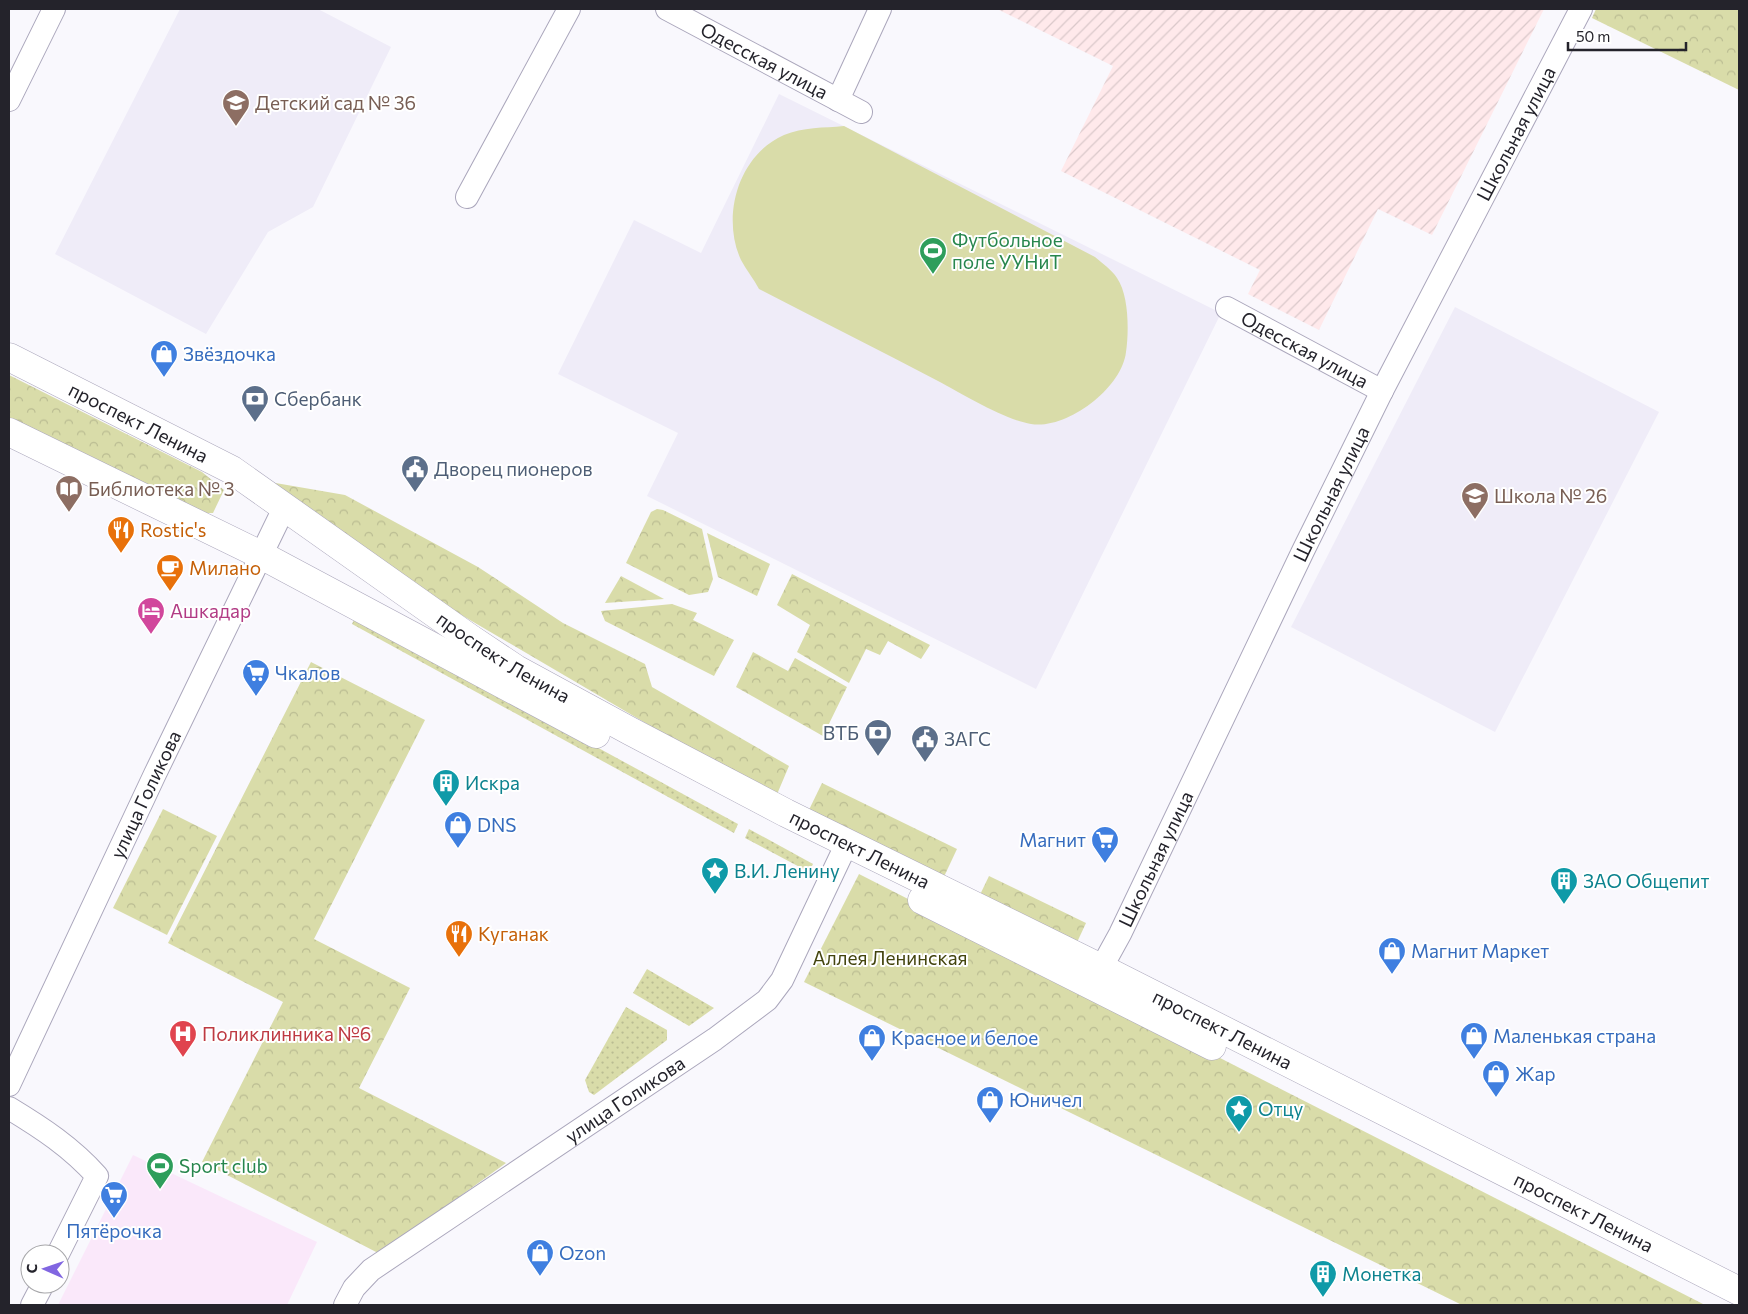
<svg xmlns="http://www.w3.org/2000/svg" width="1748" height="1314" font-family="Commissioner,sans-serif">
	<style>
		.commercial { fill: #fae8fa }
		.industrial { fill: url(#industrial-furrows) }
		.built { fill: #efecf8 }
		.grass { fill: url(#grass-dots) }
		.park { fill: url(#park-crowns) }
		.pitch { fill: #d9dca9 }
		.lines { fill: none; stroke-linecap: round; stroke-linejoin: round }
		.minor-casing { stroke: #aba7bc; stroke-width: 24 }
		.major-casing { stroke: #aba7bc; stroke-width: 29 }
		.minor { stroke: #fff; stroke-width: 22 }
		.major { stroke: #fff; stroke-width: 28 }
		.labels { text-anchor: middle; stroke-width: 4; stroke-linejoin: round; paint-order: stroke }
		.street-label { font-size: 19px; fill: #24232b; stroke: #fff }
		.education-label { font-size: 19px; fill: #785e54; stroke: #fff; text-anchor: start }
		.leisure-label { font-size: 19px; fill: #27864d; stroke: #fff; text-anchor: start }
		.shop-label { font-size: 19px; fill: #366cbe; stroke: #fff; text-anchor: start }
		.service-label { font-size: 19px; fill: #4e5e75; stroke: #fff; text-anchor: start }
		.food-label { font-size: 19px; fill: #c56008; stroke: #fff; text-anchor: start }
		.hotel-label { font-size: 19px; fill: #b23c85; stroke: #fff; text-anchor: start }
		.culture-label { font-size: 19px; fill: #0d838f; stroke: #fff; text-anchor: start }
		.park-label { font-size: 19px; fill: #43440e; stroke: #fff }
		.health-label { font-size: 19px; fill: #be3a42; stroke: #fff; text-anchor: start }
	</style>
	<defs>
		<pattern id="industrial-furrows" width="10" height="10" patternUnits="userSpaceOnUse" patternTransform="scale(1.25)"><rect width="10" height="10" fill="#ffe9eb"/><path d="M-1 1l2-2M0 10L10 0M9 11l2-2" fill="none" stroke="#dac8ca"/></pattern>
		<pattern id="grass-dots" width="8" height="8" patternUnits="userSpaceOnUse" patternTransform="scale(1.25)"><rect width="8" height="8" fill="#d9dca9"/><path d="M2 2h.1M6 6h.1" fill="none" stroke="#babc92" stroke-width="1.8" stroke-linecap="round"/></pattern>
		<pattern id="park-crowns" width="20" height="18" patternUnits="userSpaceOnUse" patternTransform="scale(1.25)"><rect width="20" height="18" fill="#d9dca9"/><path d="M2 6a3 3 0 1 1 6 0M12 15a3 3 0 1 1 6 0" fill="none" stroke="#babc92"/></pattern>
	</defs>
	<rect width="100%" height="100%" fill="#f9f8fd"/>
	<!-- commercial -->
	<polygon class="commercial" points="133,1155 317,1242 287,1305 58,1305"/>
	<!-- industrial -->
	<polygon class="industrial" points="997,9 1544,9 1432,235 1378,209 1319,330 1248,294 1260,270 1061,171 1113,66"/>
	<!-- built -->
	<g class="built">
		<polygon points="180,9 318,9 391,47 313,207 268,232 206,334 55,254"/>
		<polygon points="779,94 1221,313 1036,689 647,496 678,433 558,374 634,220 701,253"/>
		<polygon points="1455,307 1659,412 1495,732 1291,627"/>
	</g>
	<!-- grass -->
	<g class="grass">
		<polygon points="356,616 738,824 734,833 352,624"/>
		<polygon points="749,829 813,864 809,872 745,838"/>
		<polygon points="647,969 714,1008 689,1026 633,993"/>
		<polygon points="626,1007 667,1030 667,1040 594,1095 589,1092 585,1080"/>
	</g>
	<!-- park -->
	<g class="park">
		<polygon points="1596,9 1739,9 1739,90 1592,18"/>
		<polygon points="9,375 202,472 224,490 213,513 189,513 9,423"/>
		<polygon points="264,481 345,495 478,567 563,623 645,664 652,687 789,766 775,799 395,576"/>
		<polygon points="657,509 663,510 702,529 713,579 708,592 689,595 626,563 651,512"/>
		<polygon points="707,533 770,564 757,596 718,577"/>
		<polygon points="792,574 930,645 921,659 888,641 880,655 866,649 849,683 797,652 810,625 777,605"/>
		<polygon points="621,576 664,599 605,603"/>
		<polygon points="672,604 697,613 693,620 734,640 714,676 605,621 601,611"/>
		<polygon points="753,652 788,671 795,658 847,687 823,736 736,687"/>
		<polygon points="311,662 425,720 314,939 410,988 359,1088 506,1163 380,1254 202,1162 283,1002 168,943"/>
		<polygon points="822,783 957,849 941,883 806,816"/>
		<polygon points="163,809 217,836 167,935 113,908"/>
		<polygon points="859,874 1705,1305 1462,1305 804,982"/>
		<polygon points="989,876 1086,923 1073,951 976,903"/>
	</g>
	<!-- pitch -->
	<path class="pitch" d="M 844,126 L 1095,257 C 1102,263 1112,270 1117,278 C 1129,295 1129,332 1126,352 C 1122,388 1067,430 1031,424 C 1003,419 964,395 938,381 C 879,350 819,320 759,289 C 754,279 746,270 741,260 C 721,217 738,155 784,135 C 803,127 824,128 844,126 Z"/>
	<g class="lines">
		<defs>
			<g id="minor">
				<path id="s1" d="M 667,9 L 861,112"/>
				<polyline points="9,100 54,9"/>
				<polyline points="838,100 880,9"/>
				<polyline points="467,197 569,9"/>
				<path id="s2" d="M 1227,308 L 1382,391"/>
				<path id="s3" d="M 1093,983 L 1120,934 L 1303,551 L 1382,391 L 1581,9"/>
				<path id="s4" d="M 9,1085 L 155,774 L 285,506"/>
				<path d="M 9,1108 C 42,1128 71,1147 97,1176 L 58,1254"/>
				<polyline points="32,1305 43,1284"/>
				<path id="s5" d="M 345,1305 L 354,1288 L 371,1270 L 715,1039 L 767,1000 L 782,980 L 847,843"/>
			</g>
			<g id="major">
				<path id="s6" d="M 9,357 L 232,470 L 471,639 L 516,669 L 630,731 L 786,813 L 1101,968 L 1739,1291"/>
				<polyline points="9,432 261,555 596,734"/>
				<polyline points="922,900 1212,1046"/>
			</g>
		</defs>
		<!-- minor casing -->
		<use href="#minor" class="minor-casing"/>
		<!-- major casing -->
		<use href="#major" class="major-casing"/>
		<!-- minor -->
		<use href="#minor" class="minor"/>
		<!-- major -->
		<use href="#major" class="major"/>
	</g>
	<!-- icons -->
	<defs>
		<symbol id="school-pin" viewBox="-11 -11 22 30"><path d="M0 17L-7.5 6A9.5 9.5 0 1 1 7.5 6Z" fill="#8d6e63" stroke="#fff"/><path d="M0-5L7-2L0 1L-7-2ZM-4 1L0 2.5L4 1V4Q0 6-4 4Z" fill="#fff"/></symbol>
		<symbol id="stadium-pin" viewBox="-11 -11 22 30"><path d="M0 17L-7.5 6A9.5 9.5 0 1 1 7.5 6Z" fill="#2e9e5b" stroke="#fff"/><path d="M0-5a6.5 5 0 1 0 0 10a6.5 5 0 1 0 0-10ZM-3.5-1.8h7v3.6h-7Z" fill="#fff"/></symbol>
		<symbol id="shop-pin" viewBox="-11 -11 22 30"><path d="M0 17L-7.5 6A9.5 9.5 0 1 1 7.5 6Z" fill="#3f7fe0" stroke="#fff"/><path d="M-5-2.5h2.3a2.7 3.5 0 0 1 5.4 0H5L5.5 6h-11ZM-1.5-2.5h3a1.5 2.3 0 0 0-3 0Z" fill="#fff"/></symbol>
		<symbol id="bank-pin" viewBox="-11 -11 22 30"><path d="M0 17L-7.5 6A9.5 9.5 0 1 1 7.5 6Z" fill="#5c6f8a" stroke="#fff"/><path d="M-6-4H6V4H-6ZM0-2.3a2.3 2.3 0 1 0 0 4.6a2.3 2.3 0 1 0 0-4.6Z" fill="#fff"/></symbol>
		<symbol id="civic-pin" viewBox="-11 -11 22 30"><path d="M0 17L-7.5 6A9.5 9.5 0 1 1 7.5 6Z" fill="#5c6f8a" stroke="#fff"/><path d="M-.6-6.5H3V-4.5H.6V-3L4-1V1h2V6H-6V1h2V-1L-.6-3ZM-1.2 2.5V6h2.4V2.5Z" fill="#fff"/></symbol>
		<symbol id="library-pin" viewBox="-11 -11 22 30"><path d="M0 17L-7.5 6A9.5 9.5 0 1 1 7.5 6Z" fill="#8d6e63" stroke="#fff"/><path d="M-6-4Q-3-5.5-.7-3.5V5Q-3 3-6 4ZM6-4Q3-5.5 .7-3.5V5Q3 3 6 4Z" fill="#fff"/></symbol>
		<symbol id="restaurant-pin" viewBox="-11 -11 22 30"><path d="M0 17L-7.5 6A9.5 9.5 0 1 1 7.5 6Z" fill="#e8710a" stroke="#fff"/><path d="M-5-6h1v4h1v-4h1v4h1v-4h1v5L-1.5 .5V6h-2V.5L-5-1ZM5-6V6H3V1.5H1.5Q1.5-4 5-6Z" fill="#fff"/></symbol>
		<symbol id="cafe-pin" viewBox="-11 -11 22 30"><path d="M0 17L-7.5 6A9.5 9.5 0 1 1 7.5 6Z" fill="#e8710a" stroke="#fff"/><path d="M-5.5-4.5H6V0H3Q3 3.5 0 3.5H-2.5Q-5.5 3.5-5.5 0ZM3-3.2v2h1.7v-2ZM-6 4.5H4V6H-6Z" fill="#fff"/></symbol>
		<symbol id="hotel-pin" viewBox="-11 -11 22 30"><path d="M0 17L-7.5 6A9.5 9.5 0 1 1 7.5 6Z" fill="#d1479c" stroke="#fff"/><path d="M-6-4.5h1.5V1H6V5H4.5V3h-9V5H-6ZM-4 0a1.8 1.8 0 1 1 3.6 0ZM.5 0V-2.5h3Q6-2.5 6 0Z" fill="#fff"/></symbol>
		<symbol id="supermarket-pin" viewBox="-11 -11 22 30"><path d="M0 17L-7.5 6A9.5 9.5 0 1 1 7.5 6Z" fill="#3f7fe0" stroke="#fff"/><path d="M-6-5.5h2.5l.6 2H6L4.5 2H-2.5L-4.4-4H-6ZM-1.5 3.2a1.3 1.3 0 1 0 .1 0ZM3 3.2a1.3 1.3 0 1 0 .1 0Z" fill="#fff"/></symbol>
		<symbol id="building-pin" viewBox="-11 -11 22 30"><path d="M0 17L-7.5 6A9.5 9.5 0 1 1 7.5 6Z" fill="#0f9aa8" stroke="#fff"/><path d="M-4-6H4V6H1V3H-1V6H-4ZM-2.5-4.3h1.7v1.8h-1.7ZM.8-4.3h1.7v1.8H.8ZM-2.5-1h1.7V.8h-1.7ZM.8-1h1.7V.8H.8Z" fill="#fff"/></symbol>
		<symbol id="sight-pin" viewBox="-11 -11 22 30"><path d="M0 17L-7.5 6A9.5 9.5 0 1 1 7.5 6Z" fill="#0f9aa8" stroke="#fff"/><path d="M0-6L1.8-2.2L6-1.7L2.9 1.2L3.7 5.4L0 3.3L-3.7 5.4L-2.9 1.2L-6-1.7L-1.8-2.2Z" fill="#fff"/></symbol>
		<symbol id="hospital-pin" viewBox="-11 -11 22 30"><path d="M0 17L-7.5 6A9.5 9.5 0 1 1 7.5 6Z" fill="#e0444e" stroke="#fff"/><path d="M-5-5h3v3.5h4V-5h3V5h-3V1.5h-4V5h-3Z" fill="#fff"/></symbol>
	</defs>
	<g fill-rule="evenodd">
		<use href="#school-pin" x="220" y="87" width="32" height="43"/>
		<use href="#stadium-pin" x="917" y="235" width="32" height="43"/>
		<use href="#shop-pin" x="148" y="338" width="32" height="43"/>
		<use href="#bank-pin" x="239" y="383" width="32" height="43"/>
		<use href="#civic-pin" x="399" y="453" width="32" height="43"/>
		<use href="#library-pin" x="53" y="473" width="32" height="43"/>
		<use href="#school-pin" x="1459" y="480" width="32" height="43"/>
		<use href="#restaurant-pin" x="105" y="514" width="32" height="43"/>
		<use href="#cafe-pin" x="154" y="552" width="32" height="43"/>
		<use href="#hotel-pin" x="135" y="595" width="32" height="43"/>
		<use href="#supermarket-pin" x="240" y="657" width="32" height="43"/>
		<use href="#bank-pin" x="862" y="717" width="32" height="43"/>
		<use href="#civic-pin" x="909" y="723" width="32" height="43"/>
		<use href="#building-pin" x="430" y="767" width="32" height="43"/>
		<use href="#shop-pin" x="442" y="809" width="32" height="43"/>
		<use href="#supermarket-pin" x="1089" y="824" width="32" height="43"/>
		<use href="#sight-pin" x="699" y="855" width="32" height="43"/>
		<use href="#building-pin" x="1548" y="865" width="32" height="43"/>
		<use href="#restaurant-pin" x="443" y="918" width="32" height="43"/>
		<use href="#shop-pin" x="1376" y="935" width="32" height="43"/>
		<use href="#hospital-pin" x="167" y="1018" width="32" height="43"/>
		<use href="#shop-pin" x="1458" y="1020" width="32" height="43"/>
		<use href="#shop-pin" x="856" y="1022" width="32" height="43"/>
		<use href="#shop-pin" x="1480" y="1058" width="32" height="43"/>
		<use href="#shop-pin" x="974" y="1084" width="32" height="43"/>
		<use href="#sight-pin" x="1223" y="1093" width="32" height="43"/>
		<use href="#stadium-pin" x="144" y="1150" width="32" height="43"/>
		<use href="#supermarket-pin" x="98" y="1179" width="32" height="43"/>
		<use href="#shop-pin" x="524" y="1237" width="32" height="43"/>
		<use href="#building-pin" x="1307" y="1258" width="32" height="43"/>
	</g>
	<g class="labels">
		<!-- street labels -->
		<g class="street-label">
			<text dy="7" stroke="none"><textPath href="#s1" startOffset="110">Одесская улица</textPath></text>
			<text dy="7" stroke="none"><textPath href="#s3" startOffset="949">Школьная улица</textPath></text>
			<text dy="7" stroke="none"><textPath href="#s2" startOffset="88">Одесская улица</textPath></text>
			<text dy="7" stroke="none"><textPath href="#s6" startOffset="145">проспект Ленина</textPath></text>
			<text dy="7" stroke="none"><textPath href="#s3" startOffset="544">Школьная улица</textPath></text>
			<text dy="7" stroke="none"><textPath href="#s6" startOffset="580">проспект Ленина</textPath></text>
			<text dy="7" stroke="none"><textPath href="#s4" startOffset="321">улица Голикова</textPath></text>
			<text dy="7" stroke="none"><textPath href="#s6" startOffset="985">проспект Ленина</textPath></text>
			<text dy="7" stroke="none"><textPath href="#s3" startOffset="139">Школьная улица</textPath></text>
			<text dy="7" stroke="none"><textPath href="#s6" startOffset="1390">проспект Ленина</textPath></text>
			<text dy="7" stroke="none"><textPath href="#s5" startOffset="350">улица Голикова</textPath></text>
			<text dy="7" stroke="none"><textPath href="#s6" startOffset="1795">проспект Ленина</textPath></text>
		</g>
		<!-- education labels -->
		<g class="education-label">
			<text x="255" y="110">Детский сад № 36</text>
			<text x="88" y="496">Библиотека № 3</text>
			<text x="1494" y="503">Школа № 26</text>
		</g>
		<!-- leisure labels -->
		<g class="leisure-label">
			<text x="952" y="247">Футбольное<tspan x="952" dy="22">поле УУНиТ</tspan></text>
			<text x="179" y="1173">Sport club</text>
		</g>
		<!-- shop labels -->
		<g class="shop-label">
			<text x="183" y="361">Звёздочка</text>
			<text x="275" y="680">Чкалов</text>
			<text x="477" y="832">DNS</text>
			<text x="1086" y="847" text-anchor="end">Магнит</text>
			<text x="1411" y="958">Магнит Маркет</text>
			<text x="1493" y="1043">Маленькая страна</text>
			<text x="891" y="1045">Красное и белое</text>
			<text x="1515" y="1081">Жар</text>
			<text x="1009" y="1107">Юничел</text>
			<text x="114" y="1238" text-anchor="middle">Пятёрочка</text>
			<text x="559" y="1260">Ozon</text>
		</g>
		<!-- service labels -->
		<g class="service-label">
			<text x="274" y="406">Сбербанк</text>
			<text x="434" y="476">Дворец пионеров</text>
			<text x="859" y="740" text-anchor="end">ВТБ</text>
			<text x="944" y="746">ЗАГС</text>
		</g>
		<!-- food labels -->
		<g class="food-label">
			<text x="140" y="537">Rostic's</text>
			<text x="189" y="575">Милано</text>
			<text x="478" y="941">Куганак</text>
		</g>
		<!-- hotel labels -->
		<g class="hotel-label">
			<text x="170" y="618">Ашкадар</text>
		</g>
		<!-- culture labels -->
		<g class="culture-label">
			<text x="465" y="790">Искра</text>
			<text x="734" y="878">В.И. Ленину</text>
			<text x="1583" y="888">ЗАО Общепит</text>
			<text x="1258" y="1116">Отцу</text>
			<text x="1342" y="1281">Монетка</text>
		</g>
		<!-- park labels -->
		<g class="park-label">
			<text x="890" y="965">Аллея Ленинская</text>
		</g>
		<!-- health labels -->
		<g class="health-label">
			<text x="202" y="1041">Поликлинника №6</text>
		</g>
	</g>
	<!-- border -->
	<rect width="1748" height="1314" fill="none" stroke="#24232b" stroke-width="20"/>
	<!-- north arrow -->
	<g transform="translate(45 1269) rotate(272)"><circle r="24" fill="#ffffff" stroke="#a7a7aa"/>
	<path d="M0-4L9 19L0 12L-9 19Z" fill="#8166e1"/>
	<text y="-8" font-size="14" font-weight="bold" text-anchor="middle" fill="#24232b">С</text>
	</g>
	<!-- scale -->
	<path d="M1568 42v8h118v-8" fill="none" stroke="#24232b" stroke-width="2.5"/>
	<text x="1576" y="42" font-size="15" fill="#24232b" stroke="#ffffff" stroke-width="4" paint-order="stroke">50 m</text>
</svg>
